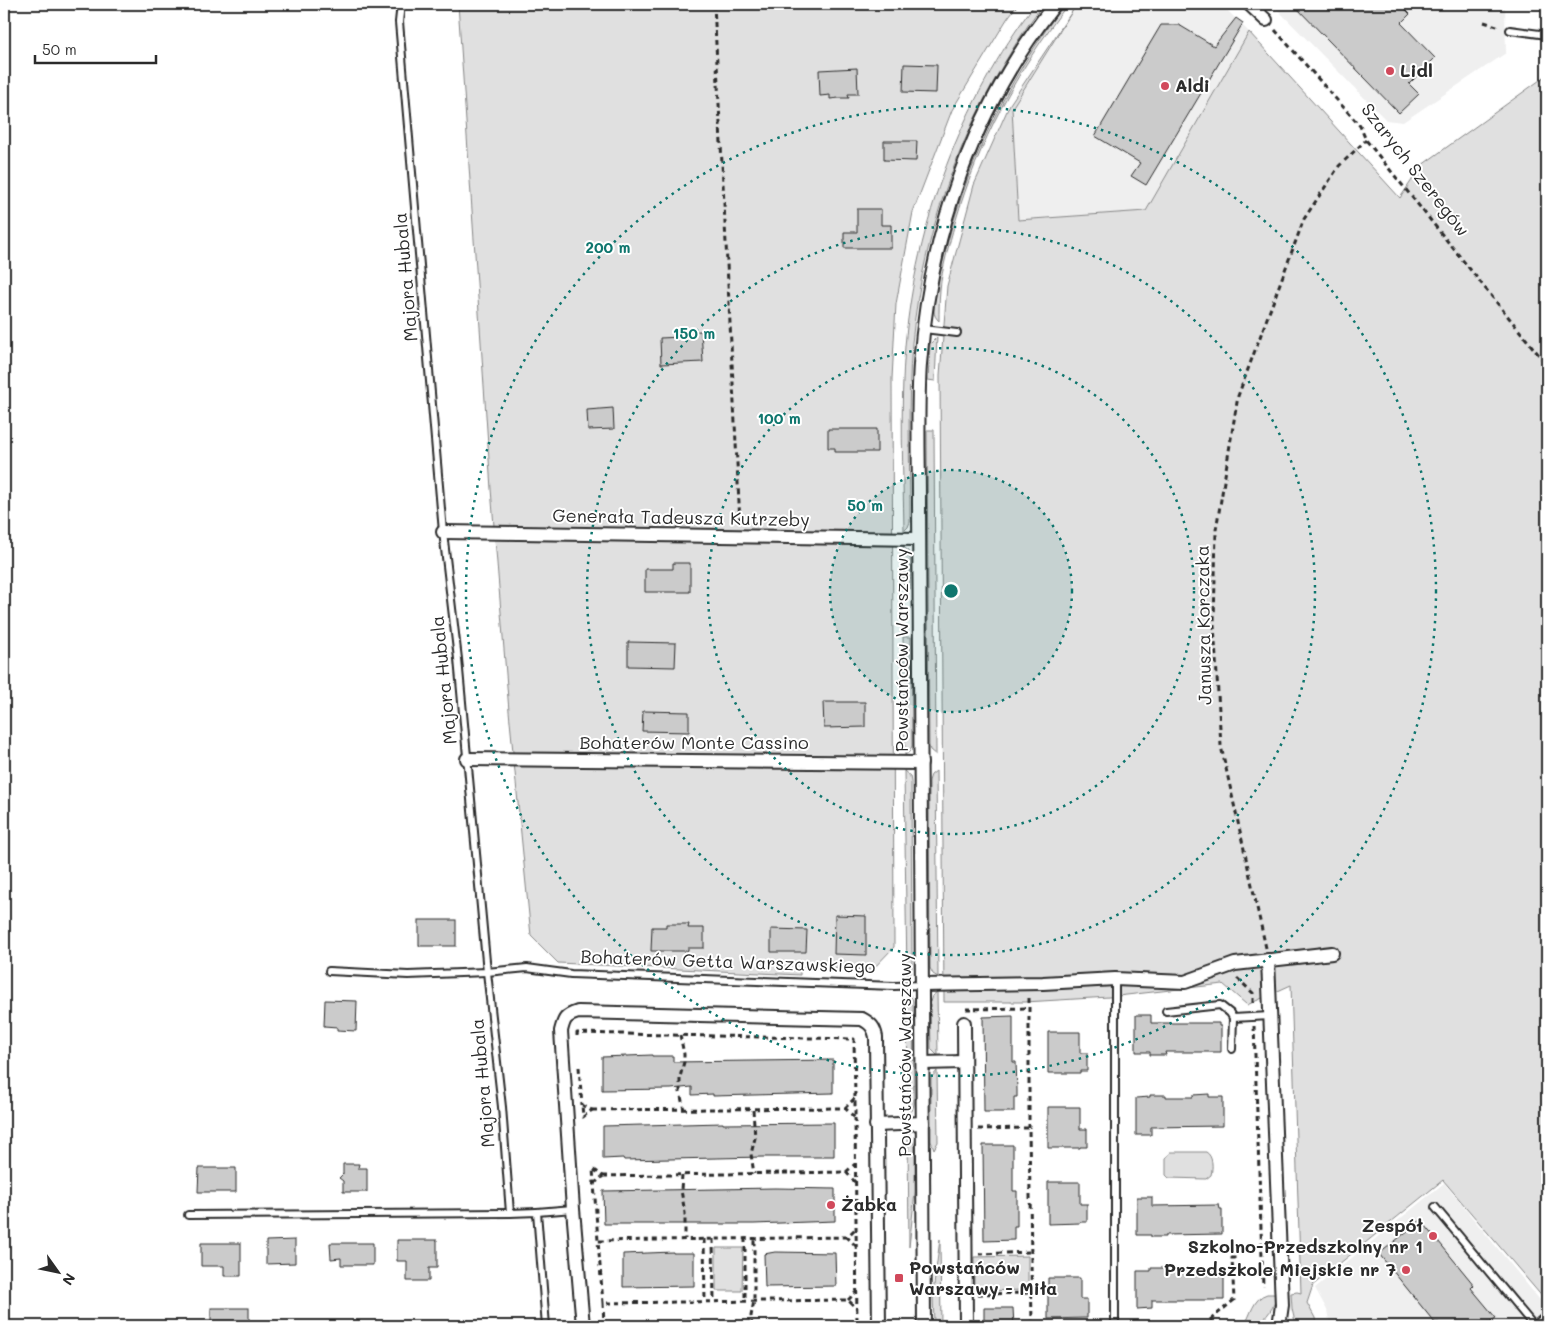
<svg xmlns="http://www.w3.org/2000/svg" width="1551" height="1330" font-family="Mali,sans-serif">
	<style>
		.built { fill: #efefef }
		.green { fill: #e0e0e0; stroke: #868686 }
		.building { fill: #cbcbcb; stroke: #2b2b2b }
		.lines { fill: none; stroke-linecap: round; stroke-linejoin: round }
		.lane-casing { stroke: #2b2b2b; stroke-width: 10 }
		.street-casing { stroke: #2b2b2b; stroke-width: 16 }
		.path { stroke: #2b2b2b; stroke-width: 3; stroke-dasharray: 5 4; stroke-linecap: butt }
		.lane { stroke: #fff; stroke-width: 6 }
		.street { stroke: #fff; stroke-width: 12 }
		.ring { fill: none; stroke: #0f766e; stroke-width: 2.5; stroke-dasharray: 2.5 5 }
		.poi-dot { fill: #d1495b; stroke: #fff; stroke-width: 2 }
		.labels { text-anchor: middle; stroke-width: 4; stroke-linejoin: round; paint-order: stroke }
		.poi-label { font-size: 18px; font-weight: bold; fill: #2b2b2b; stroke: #fff; text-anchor: start }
		.street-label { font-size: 18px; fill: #2b2b2b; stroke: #fff }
		.centre { fill: #0f766e; stroke: #fff; stroke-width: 2.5 }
		.ring-label { font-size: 15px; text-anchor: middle; font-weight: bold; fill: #0f766e; stroke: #fff; stroke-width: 4; stroke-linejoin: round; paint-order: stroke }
	</style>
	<rect width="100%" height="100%" fill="#fff"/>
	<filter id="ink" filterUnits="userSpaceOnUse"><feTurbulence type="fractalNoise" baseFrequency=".02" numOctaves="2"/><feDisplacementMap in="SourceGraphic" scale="10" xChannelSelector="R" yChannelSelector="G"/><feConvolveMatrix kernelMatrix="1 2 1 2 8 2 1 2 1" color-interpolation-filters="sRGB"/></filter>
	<g filter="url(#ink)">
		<!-- built -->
		<g class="built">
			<polygon points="1078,4 1219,4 1229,12 1249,32 1146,211 1018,220 1012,108"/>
			<polygon points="1272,4 1505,4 1506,53 1403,122 1386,120"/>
			<polygon points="1444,1183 1544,1305 1547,1303 1547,1326 1330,1326 1327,1310 1315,1288"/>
		</g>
		<!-- green -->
		<g class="green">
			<polygon points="458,4 1018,4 1007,19 952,110 913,212 896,304 892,379 894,947 872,970 800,967 800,975 558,963 531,936 509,711 491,489"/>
			<path d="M 1035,4 L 1043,4 C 970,104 924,220 912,343 C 907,403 910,462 910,522 L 908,527 L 904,531 C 903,469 900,407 905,346 C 916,223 961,102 1035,4 Z"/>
			<path d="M 1064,4 L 1068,4 C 1016,72 979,141 955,223 C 949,245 942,268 940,290 C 939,301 939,311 939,321 C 936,318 934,315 934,311 C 934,297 939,279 942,265 C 965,165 1004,87 1064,4 Z"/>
			<polygon points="1075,7 1012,108 1018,220 1146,211 1249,32 1400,198 1422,165 1547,75 1547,1298 1545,1300 1443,1180 1313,1285 1307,1303 1315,1318 1316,1326 1296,1326 1292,1309 1291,1293 1297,1292 1301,1293 1291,985 1247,1005 1223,984 1109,997 1025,1002 944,1002 940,375 947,286 974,185 1010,104"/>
			<polygon points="937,337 935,381 928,380 930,344"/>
			<polygon points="927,430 934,430 936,755 930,750 929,746"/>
			<path d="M 903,546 C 915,554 910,575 910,589 L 903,589 Z"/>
			<polygon points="903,637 911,637 912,746 909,752 905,755"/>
			<polygon points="904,771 910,776 911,782 912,966 911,973 907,977"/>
			<polygon points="936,771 938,977 933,974 930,968 929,781 931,775"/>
			<polygon points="937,992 938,1056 931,1049 930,1002 932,996"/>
			<polygon points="907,993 911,996 913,1001 914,1104 912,1111 908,1116"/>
			<polygon points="937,1071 938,1142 934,1149 931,1141 931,1078"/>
			<polygon points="908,1132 913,1140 915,1147 915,1192 909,1247"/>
			<path d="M 1171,1152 L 1206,1152 C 1213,1156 1213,1167 1211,1175 L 1206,1179 L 1169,1178 L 1166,1175 L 1166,1158 Z"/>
			<polygon points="940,1239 941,1326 934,1326 933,1293"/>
			<polygon points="716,1248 743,1248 742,1291 716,1291"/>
			<polygon points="1028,1256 1028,1290 974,1291 974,1257"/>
			<path d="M 1267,1294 L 1276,1294 C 1276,1307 1266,1317 1257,1326 L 1244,1326 C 1251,1315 1253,1298 1267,1294 Z"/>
		</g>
		<!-- building -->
		<g class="building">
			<polygon points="1293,4 1400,4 1410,14 1401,23 1435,58 1409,84 1419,94 1399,113"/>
			<polygon points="1236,18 1243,23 1146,185 1131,176 1140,163 1095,136 1161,25 1179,25 1214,46"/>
			<polygon points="904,64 937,65 936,93 903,92"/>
			<polygon points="857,68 858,94 848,94 849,98 839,98 830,99 830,95 820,96 819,70"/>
			<polygon points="884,141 917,141 916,161 884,160"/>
			<polygon points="857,209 881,209 881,225 891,225 891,248 844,248 844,232 857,232"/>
			<polygon points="701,331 703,362 661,364 660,338 681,337 681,332"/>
			<polygon points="613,408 614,429 588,430 587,410"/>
			<polygon points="828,429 877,429 877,452 835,452 835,448 828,448"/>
			<polygon points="673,563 690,563 690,592 645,592 645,569 673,569"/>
			<polygon points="628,642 676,643 675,667 628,666"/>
			<polygon points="823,702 865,702 865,727 824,728"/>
			<polygon points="643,711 689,712 689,732 642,731"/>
			<polygon points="835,915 866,916 866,955 834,954"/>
			<rect x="419" y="920" width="37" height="26"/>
			<polygon points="666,924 689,924 688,928 704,928 704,948 688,948 688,951 651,951 652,927 666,927"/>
			<polygon points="771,929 807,930 806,952 771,952"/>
			<polygon points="325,1000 357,1001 356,1031 337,1030 337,1027 324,1026"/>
			<polygon points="1136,1015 1151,1015 1151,1023 1219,1023 1219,1026 1221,1026 1221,1052 1165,1052 1166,1055 1150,1055 1150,1052 1136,1052"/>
			<polygon points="1013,1016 1013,1062 1016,1062 1017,1090 1017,1097 1014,1097 1014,1112 984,1112 983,1017"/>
			<polygon points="1048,1032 1080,1032 1080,1053 1087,1053 1087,1071 1080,1071 1080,1073 1048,1073"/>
			<polygon points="652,1055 652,1056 673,1056 673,1062 833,1060 833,1093 713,1096 713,1094 692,1095 692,1087 671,1089 602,1090 602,1057"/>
			<polygon points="1209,1094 1209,1097 1223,1097 1223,1126 1151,1127 1151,1135 1136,1135 1136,1098 1150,1097 1150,1095 1166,1095 1166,1097 1193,1097 1193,1095"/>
			<polygon points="1048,1107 1080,1107 1080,1129 1087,1129 1087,1147 1080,1147 1080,1148 1048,1148"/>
			<polygon points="723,1123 723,1124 834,1123 834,1156 824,1156 823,1157 763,1157 624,1160 623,1158 603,1159 603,1126"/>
			<polygon points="983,1145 1013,1145 1013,1191 1017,1191 1017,1226 1014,1226 1014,1240 984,1241"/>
			<polygon points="343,1164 359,1164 358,1168 367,1168 367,1192 343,1192 343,1181 339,1178 343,1174"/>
			<polygon points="199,1168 236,1168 236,1192 198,1192"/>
			<polygon points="1048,1182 1080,1182 1080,1204 1087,1204 1087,1222 1080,1222 1080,1223 1048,1224"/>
			<polygon points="775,1188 835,1189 835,1221 754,1224 604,1224 603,1191"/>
			<polygon points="1137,1197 1152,1197 1152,1206 1219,1205 1220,1209 1222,1209 1222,1234 1166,1235 1166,1237 1151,1237 1151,1235 1137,1235"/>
			<polygon points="1421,1220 1474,1285 1471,1288 1496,1318 1481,1326 1442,1326 1439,1323 1435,1323 1379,1254"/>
			<polygon points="295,1240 295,1263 266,1264 266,1241"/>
			<polygon points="397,1240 437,1240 437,1268 429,1268 429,1281 407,1281 407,1261 397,1261"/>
			<polygon points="201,1243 241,1243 241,1276 224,1276 224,1266 201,1266"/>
			<polygon points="330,1243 373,1243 373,1265 341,1265 341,1258 331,1259"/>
			<polygon points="673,1252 673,1253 694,1253 694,1286 623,1287 623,1254"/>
			<polygon points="775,1252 835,1253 836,1286 765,1287 764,1254"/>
			<polygon points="1151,1268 1166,1268 1166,1271 1194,1271 1194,1268 1209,1268 1210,1271 1224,1271 1224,1300 1152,1300 1152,1308 1137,1309 1137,1271 1151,1271"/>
			<polygon points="1048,1278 1080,1278 1080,1299 1087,1299 1087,1318 1048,1319"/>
			<rect x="211" y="1308" width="38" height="17"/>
			<polygon points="984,1308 1013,1308 1014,1326 984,1326"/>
		</g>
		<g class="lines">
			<defs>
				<g id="lane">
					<polyline points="401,4 399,22 443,532 458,659 487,972 502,1107 510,1213 537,1212 546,1326"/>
					<polyline points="1510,30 1547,35"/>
					<polyline points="924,329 957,333"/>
					<polyline points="329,971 408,975 487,972 527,968 571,974 894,986 922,985"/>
					<polyline points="1166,1011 1220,1005 1230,1013 1233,1018 1232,1049"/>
					<polyline points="1233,1018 1270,1016"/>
					<polyline points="1435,1207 1534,1326"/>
					<polyline points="537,1212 573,1209"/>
					<polyline points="188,1215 510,1213"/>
					<polyline points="1115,1326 1115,979"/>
					<polyline points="1534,1326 1547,1315"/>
				</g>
				<g id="street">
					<polyline points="1249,4 1266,20"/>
					<polyline points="443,532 919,539"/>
					<polyline points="467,759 921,763"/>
					<polyline points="1268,960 1282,1305 1279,1326"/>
					<polyline points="922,985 1043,983 1115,979 1185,982 1235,964 1332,953"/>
					<polyline points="964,1023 966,1326"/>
					<polyline points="923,1063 964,1062"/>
					<polyline points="876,1125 923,1123"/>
					<path d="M 583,1326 L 573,1209 L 561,1031 C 564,1019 565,1016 578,1012 L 862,1019 C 871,1024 874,1027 876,1037 L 879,1326"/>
					<path d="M 924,1326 L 919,504 C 919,457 917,410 920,364 C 930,233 973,107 1055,4"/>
				</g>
			</defs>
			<!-- lane casing -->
			<use href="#lane" class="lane-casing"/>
			<!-- street casing -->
			<use href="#street" class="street-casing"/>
			<!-- path -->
			<g class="path">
				<polyline points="714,4 740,523"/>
				<polyline points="1484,22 1500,27"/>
				<polyline points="1275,30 1360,126 1366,140 1547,365"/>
				<polyline points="1266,948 1221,746 1214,624 1216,530 1238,396 1304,219 1339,166 1366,140"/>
				<polyline points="1237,978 1253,993 1253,1007"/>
				<polyline points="1029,998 1029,1128"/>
				<polyline points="966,1009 1028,1008"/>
				<polyline points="1254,1026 1263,1287"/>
				<polyline points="680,1035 684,1054 684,1062 680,1077 680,1092 684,1110"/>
				<polyline points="577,1036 577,1033 854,1039 855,1098"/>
				<polyline points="579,1067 582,1105"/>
				<polygon points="582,1105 592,1110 583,1117"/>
				<polyline points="592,1110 845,1108 855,1118 855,1098 845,1108"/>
				<polyline points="753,1110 755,1138 751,1154 754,1174"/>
				<polyline points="855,1118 857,1326"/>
				<polyline points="978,1129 1029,1128 1032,1326"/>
				<polyline points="846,1172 855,1164"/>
				<polyline points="682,1175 681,1190 685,1213 685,1239"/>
				<polyline points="603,1176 846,1172 855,1182"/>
				<polyline points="594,1184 603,1176 593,1169 598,1241"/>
				<polyline points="745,1238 745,1301"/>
				<polyline points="704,1239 705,1302"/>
				<polyline points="713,1239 714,1302"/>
				<polyline points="856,1246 847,1237 856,1228"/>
				<polyline points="979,1254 1031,1252"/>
				<polyline points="978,1294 1032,1293"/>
				<polyline points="848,1300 857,1291"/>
				<polyline points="603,1303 598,1241 847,1237"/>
				<polyline points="604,1326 603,1303 848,1300 857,1309"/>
				<polyline points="752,1326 751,1316 754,1301 754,1238"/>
				<polyline points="1203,1326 1234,1300 1232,1258 1237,1258"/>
			</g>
			<!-- lane -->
			<use href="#lane" class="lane"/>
			<!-- street -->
			<use href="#street" class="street"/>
		</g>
	</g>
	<!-- distance rings -->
	<circle cx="951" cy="591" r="121" fill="#0f766e" fill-opacity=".12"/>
	<g class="ring">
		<circle cx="951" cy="591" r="121"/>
		<circle cx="951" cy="591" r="243"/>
		<circle cx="951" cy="591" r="364"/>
		<circle cx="951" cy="591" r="485"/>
	</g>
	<!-- markers -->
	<g class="poi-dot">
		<circle cx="1390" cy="71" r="5"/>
		<circle cx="1165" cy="86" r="5"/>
		<circle cx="831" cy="1205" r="5"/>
		<circle cx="1433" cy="1236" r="5"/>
		<circle cx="1406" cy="1270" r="5"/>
		<rect x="894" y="1273" width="10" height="10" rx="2.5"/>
	</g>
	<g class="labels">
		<!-- poi labels -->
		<g class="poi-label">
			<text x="1400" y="77">Lidl</text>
			<text x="1175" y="92">Aldi</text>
			<text x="841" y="1211">Żabka</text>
			<text x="1423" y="1232" text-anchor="end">Zespół<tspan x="1423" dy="21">Szkolno-Przedszkolny nr 1</tspan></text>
			<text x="909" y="1274">Powstańców<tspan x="909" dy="21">Warszawy - Miła</tspan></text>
			<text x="1396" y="1276" text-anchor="end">Przedszkole Miejskie nr 7</text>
		</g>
		<!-- street labels -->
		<g class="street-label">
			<text transform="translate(1415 170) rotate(52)" y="6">Szarych Szeregów</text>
			<text transform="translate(406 277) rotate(-95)" y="6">Majora Hubala</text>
			<text transform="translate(681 518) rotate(1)" y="6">Generała Tadeusza Kutrzeby</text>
			<text transform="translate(1204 625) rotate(-91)" y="6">Janusza Korczaka</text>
			<text transform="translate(902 650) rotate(-90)" y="6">Powstańców Warszawy</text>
			<text transform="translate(444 680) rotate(-96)" y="6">Majora Hubala</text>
			<text x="694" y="749">Bohaterów Monte Cassino</text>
			<text transform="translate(728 962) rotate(2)" y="6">Bohaterów Getta Warszawskiego</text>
			<text transform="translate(905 1055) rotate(-90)" y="6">Powstańców Warszawy</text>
			<text transform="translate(483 1083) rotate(-95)" y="6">Majora Hubala</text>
		</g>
	</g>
	<circle cx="951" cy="591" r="8" class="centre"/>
	<g class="ring-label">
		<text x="608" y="253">200 m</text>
		<text x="694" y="339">150 m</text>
		<text x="779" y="424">100 m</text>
		<text x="865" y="511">50 m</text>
	</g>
	<!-- margin -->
	<rect width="1551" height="1330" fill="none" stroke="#fff" stroke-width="20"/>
	<rect x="10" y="10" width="1531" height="1310" fill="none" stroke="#2b2b2b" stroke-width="2" filter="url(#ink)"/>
	<!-- north arrow -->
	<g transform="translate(58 1272) rotate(123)" stroke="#ffffff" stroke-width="4" paint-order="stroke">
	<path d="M0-4L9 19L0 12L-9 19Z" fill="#2b2b2b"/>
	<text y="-8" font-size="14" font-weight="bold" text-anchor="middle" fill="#2b2b2b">N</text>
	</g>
	<!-- scale -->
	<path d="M35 55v8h121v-8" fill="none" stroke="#2b2b2b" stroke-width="2.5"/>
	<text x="42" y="55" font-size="15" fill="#2b2b2b" stroke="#ffffff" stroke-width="4" paint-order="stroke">50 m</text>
</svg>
